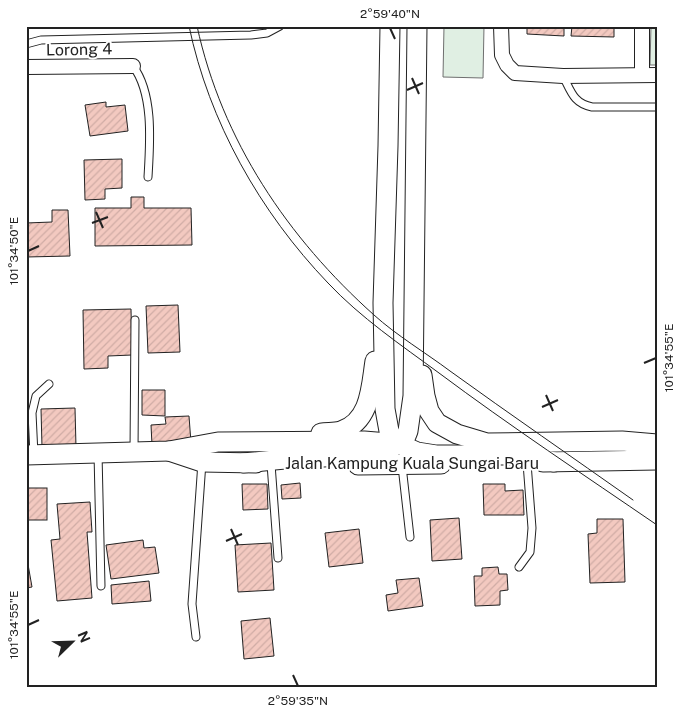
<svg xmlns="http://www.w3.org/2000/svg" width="683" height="714" font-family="'Public Sans',sans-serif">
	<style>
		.green { fill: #e0efe3; stroke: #6f6f6f }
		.building { fill: url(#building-hatch); stroke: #222 }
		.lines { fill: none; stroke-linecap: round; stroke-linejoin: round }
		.lane-casing { stroke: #222; stroke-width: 9 }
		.street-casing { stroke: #222; stroke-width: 16 }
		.secondary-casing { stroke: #222; stroke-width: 21 }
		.lane { stroke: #fff; stroke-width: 7 }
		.street { stroke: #fff; stroke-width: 14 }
		.secondary { stroke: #fff; stroke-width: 19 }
		.tram { stroke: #222; stroke-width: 1 }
		.ticks { fill: none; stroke: #222; stroke-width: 2 }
		.labels { text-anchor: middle; stroke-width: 4; stroke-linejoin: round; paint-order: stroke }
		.street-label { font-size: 16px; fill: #222; stroke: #fff }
		.neatline { fill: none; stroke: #222; stroke-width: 2 }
		.ticks-label { font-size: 12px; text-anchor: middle; fill: #222 }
	</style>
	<defs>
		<pattern id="building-hatch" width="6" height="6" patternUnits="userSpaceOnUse" patternTransform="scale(1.25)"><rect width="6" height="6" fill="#f3c9c0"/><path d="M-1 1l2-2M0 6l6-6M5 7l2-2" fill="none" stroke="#d0aca5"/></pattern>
	</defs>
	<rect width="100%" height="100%" fill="#fff"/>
	<!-- green -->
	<g class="green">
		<polygon points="444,26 484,26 483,78 443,77"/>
		<polygon points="651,26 657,26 657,65 650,65"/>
	</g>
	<!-- building -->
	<g class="building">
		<polygon points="527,26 564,26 564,36 527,34"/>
		<polygon points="572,26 614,26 614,37 571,36"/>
		<polygon points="106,102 106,107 125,105 128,131 90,136 85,105"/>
		<polygon points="122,159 122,188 105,189 105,199 85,200 84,160"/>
		<polygon points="131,197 144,197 144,208 191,208 192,245 95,246 95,208 131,208"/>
		<polygon points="52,210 68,210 70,256 26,257 26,223 52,222"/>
		<polygon points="178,305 180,352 148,353 146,306"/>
		<polygon points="131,309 132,355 108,356 108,368 84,369 83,310"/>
		<polygon points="142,390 165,390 165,416 142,415"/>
		<polygon points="75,408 76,447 42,447 41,409"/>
		<polygon points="189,416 191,443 152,445 151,425 166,424 165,417"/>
		<polygon points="300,483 301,498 282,499 281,485"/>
		<polygon points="242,484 267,484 268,509 243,510"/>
		<polygon points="483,484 505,484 505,491 523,490 524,515 484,515"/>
		<rect x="26" y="488" width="21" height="32"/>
		<polygon points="90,502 92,532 87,532 92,598 57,601 51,540 60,539 57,504"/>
		<polygon points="459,518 462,559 432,561 430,520"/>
		<polygon points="597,519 623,519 625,582 590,583 588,534 597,533"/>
		<polygon points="359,529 363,563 329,567 325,533"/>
		<polygon points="143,540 144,548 155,547 159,573 111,579 106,545"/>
		<polygon points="271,543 274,590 238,592 235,545"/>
		<polygon points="26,553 32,587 26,588"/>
		<polygon points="498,567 499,574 507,574 508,590 500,591 500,605 475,606 474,576 482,576 482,568"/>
		<polygon points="419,578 423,606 388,611 386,595 398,593 396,580"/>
		<polygon points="149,581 151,601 112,604 111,585"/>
		<polygon points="270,618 274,656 244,659 241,621"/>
	</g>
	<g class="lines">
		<defs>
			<g id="lane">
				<polyline points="26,44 41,40 251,35 267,33 280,26"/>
				<path d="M 133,66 C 154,94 150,143 148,177"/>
				<path d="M 563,76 C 571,91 573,103 592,107 L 657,107"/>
				<polyline points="134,452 135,320"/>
				<polyline points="98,453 101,586"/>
				<polyline points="34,455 32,413 36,396 49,384"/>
				<polyline points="271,464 278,558"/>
				<polyline points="402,466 410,537"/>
				<polyline points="519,567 530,552 532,528 527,463"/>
				<polyline points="196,637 192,604 202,462"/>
			</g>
			<g id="street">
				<polyline points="501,26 502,55 507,65 515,73 563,76 657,75"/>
				<polyline points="26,67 133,66"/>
				<polyline points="642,75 642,26"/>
			</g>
			<g id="secondary">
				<polyline points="390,26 388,146 383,303 385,409 389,431 392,437 399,444 417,452 436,455 524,455 554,462"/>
				<polyline points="422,375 425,396 429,411 437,423 457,434 487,443 622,441 657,444"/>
				<path d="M 321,433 C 327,432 335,433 341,431 C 371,421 371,386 375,361"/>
				<polyline points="169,451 202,462 256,463"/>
				<polyline points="26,455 169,451 218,442 364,441 388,443"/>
				<polyline points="543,462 657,460"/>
				<polyline points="243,463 285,459 362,455 381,452 399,444 406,436 408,431 413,396 417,26"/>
				<polyline points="358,465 441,464"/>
			</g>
		</defs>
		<!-- lane casing -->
		<use href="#lane" class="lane-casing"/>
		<!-- street casing -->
		<use href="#street" class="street-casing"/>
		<!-- secondary casing -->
		<use href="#secondary" class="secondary-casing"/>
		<!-- lane -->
		<use href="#lane" class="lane"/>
		<!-- street -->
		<use href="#street" class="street"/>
		<!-- secondary -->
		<use href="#secondary" class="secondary"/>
		<!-- tram -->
		<g class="tram">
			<path d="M 189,26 C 209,122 260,212 328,283 C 361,318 401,345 439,373 C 510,426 584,475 657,525"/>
			<path d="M 197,26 C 222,141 288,238 374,315 C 396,335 426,353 450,371 C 511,415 572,457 633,500"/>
		</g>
	</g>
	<!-- ticks -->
	<path class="ticks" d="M 390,28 L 395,39M 412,78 L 419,94M 407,90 L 423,83M 96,212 L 103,228M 92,223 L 108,217M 28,251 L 39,246M 644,363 L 656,358M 546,395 L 553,411M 542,407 L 558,400M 231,529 L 238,545M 226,541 L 242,534M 28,625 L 39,620M 293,675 L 298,686"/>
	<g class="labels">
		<!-- street labels -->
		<g class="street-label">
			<text transform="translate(79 49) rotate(-1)" y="6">Lorong 4</text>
			<text x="412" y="469">Jalan Kampung Kuala Sungai Baru</text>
		</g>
	</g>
	<!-- border -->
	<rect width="683" height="714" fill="none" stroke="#ffffff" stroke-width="55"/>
	<!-- north arrow -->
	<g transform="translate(72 642) rotate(67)" stroke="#ffffff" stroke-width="4" paint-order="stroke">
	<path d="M0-4L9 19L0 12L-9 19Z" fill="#222222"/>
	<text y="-8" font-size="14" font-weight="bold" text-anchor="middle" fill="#222222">N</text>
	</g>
	<rect x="28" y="28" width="628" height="658" class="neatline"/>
	<g class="ticks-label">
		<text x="390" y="18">2°59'40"N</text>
		<text transform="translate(14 251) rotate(-90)" y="4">101°34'50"E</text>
		<text transform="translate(669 358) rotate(-90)" y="4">101°34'55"E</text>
		<text transform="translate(14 625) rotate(-90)" y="4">101°34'55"E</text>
		<text x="298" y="705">2°59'35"N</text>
	</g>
</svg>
